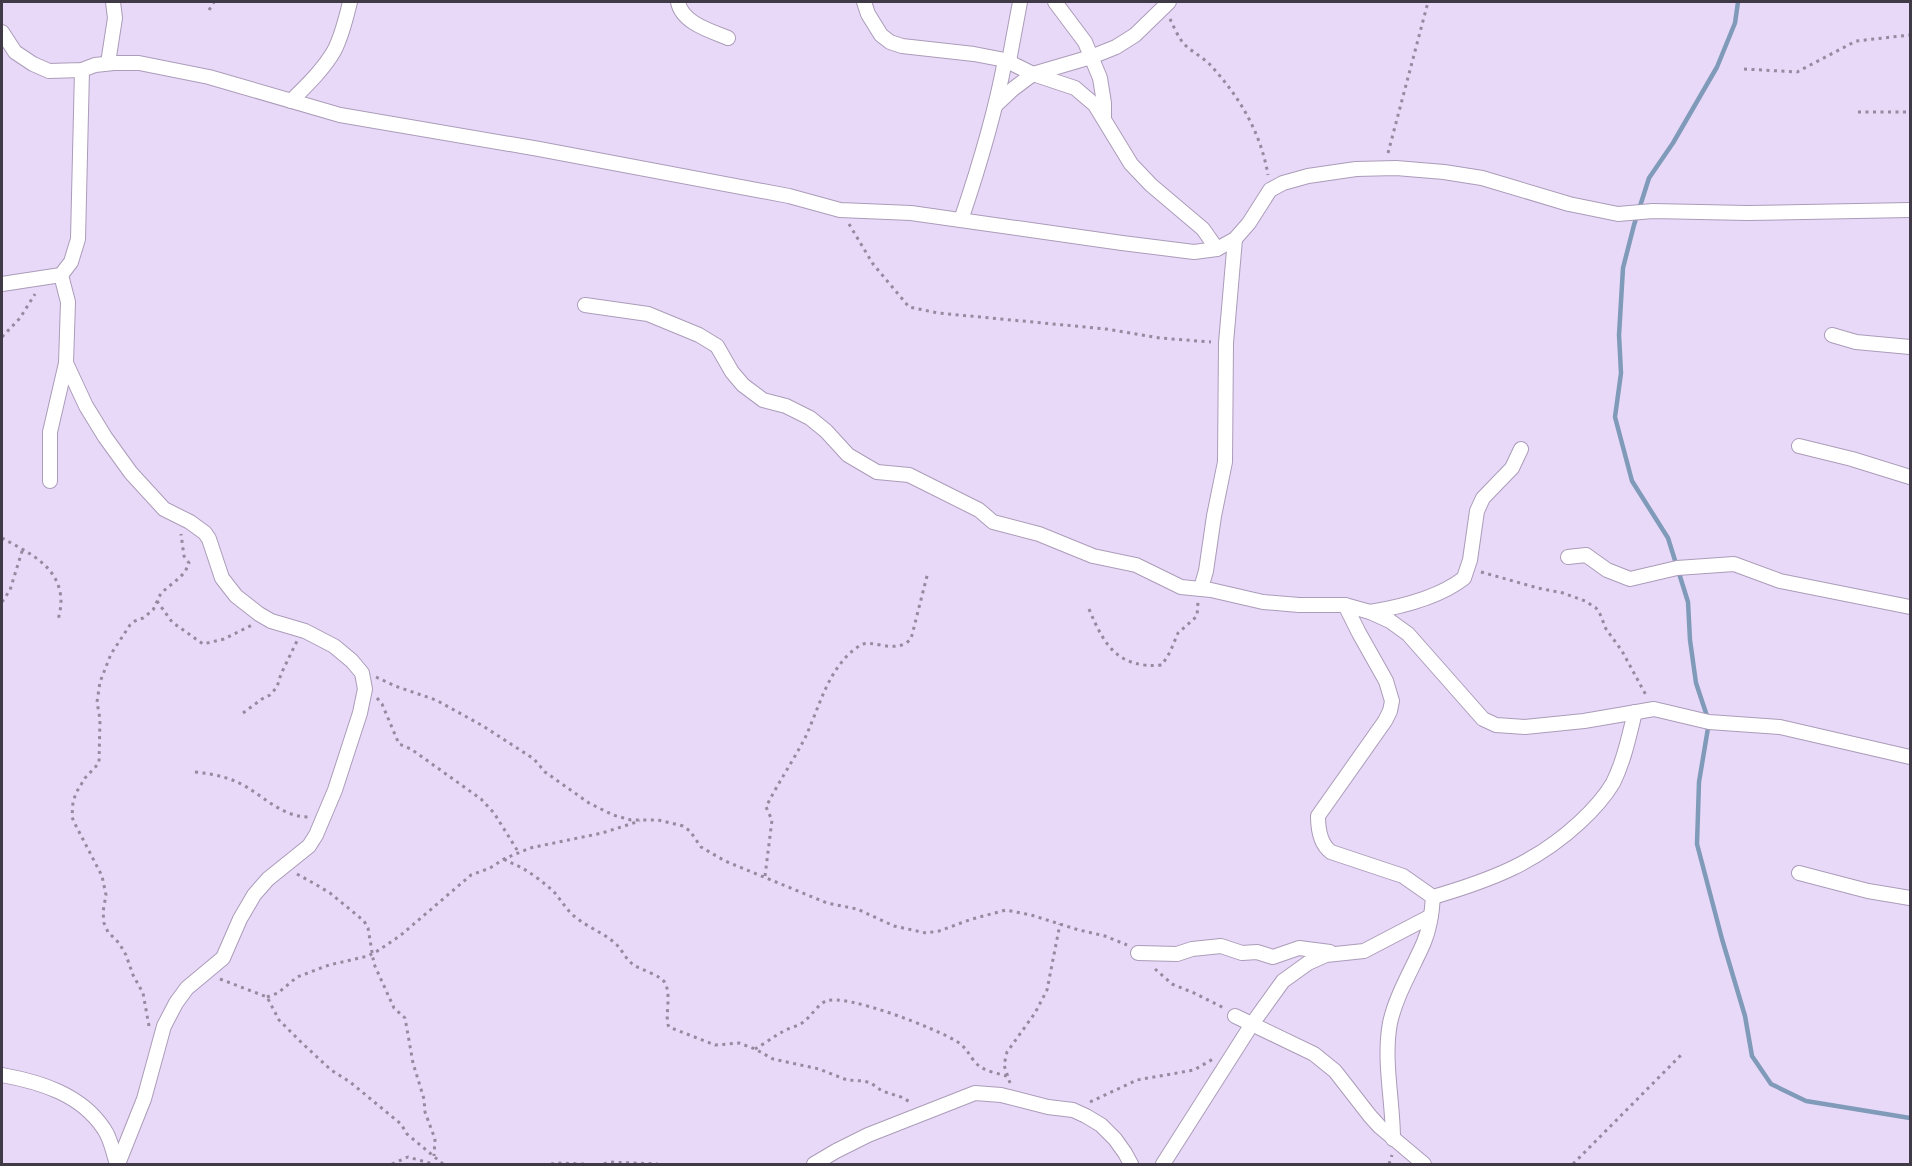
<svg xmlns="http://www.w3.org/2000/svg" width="1912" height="1166" font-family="'Titillium Web',sans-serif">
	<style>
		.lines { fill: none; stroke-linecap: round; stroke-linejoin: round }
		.stream { stroke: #809ab9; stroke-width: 4.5 }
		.street-casing { stroke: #ab9cb9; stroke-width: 16 }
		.path { stroke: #958aa0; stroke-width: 3; stroke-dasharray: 3 4.5; stroke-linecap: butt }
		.street { stroke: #fff; stroke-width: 14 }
	</style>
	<rect width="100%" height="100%" fill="#e9d9f8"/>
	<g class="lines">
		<!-- stream -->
		<polyline class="stream" points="1738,2 1735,23 1717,67 1673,143 1649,178 1634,225 1623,268 1619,335 1621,373 1615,417 1632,481 1668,538 1688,602 1690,640 1696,683 1709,722 1699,782 1697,844 1722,939 1745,1016 1752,1056 1771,1084 1806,1101 1910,1118"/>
		<defs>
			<g id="street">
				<path d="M 678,2 C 682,23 711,31 728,38"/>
				<polyline points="864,2 868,14 881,35 890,42 902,46 974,54 1005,60 1033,74 1075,88 1095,105 1131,164 1151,185 1203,229 1217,249"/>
				<polyline points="1055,2 1085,42 1100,78 1104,103 1104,118"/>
				<polyline points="2,32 15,52 33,64 49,71 82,70 95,65 114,63 139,63 209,77 340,115 539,149 789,196 840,210 911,213 1122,243 1194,252 1217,249 1235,239 1249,223 1270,190 1283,183 1308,176 1356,169 1396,168 1444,172 1482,178 1569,204 1618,214 1653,211 1747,213 1910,210"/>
				<polyline points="1009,61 1020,2"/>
				<polyline points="108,63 115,18 113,2"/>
				<path d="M 291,101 C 306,86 323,70 334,51 C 342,36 346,18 350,2"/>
				<polyline points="996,105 1013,89 1033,74 1091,57 1116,47 1135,35 1169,2"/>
				<path d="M 961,220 C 979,167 995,115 1005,60"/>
				<polyline points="2,284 61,275 71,262 78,239 82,70"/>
				<polyline points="585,305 648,314 699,335 717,346 732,372 743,385 763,400 786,406 810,418 826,431 848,455 877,472 909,475 979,510 993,522 1039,534 1093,556 1136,565 1181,587 1211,590 1263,602 1299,605 1345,605 1370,612 1390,621 1408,634 1483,719 1496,725 1525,727 1584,721 1654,709 1709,722 1780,727 1910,757"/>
				<polyline points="1832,335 1856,342 1910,347"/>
				<polyline points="66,363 86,406 105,437 131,473 164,509 190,522 205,533 209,539 222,578 236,596 259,614 271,621 305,631 334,646 352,661 362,673 365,689 360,713 335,790 316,835 309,846 268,879 254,895 240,919 223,958 187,988 176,1003 164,1026 144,1099 118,1164"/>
				<polyline points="1799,446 1852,459 1910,477"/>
				<polyline points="50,481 50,432 66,363 68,302 61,275"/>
				<polyline points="1568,557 1586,555 1607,570 1630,579 1677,568 1734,564 1780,581 1910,607"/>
				<polyline points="1201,588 1206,571 1214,516 1225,462 1226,343 1235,239"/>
				<path d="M 1345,605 L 1359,633 L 1386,681 L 1392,701 L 1390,711 L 1385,721 L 1318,816 C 1318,829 1320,844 1331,852 L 1403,876 L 1433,897 C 1432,912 1430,928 1424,942 C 1413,968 1396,995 1390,1023 C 1383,1061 1393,1101 1393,1139"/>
				<path d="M 1370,612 C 1400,607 1440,597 1464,578 L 1470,560 L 1477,511 L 1483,498 L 1512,468 L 1521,449"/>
				<polyline points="1799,873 1868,891 1910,898"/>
				<path d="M 1433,897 C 1491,880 1536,863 1580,822 C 1593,810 1604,798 1613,783 C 1624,761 1629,736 1635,712"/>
				<polyline points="1138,953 1177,954 1192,949 1221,946 1242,953 1257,952 1273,957 1299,948 1330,952"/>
				<polyline points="1235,1016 1314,1054 1335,1071 1370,1116 1380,1127 1424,1164"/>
				<path d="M 2,1075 C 40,1082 81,1094 104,1129 C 111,1139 113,1152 117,1164"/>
				<polyline points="814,1164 836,1151 868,1135 975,1093 1001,1095 1048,1107 1073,1110 1086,1116 1101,1125 1115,1139 1125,1153 1131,1164"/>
				<polyline points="1163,1164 1252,1024 1283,981 1308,963 1326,955 1364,951 1431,916"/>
			</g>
		</defs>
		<!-- street casing -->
		<use href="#street" class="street-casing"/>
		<!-- path -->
		<g class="path">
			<polyline points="209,10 214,2"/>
			<path d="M 1170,19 C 1174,27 1178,37 1184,44 C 1193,53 1205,58 1213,68 C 1241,99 1261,134 1268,175"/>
			<polyline points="1744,69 1797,72 1856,41 1910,35"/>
			<polyline points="1858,112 1910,112"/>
			<polyline points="1388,153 1428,2"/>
			<polyline points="849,224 873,264 909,307 938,313 1106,329 1160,338 1211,342"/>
			<polyline points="2,337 20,318 35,294"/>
			<path d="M 2,538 C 27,552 61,566 61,602 C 61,608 59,615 58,621"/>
			<polyline points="1481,572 1538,588 1563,593 1585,601 1596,608 1600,614 1606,629 1622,651 1647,697"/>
			<polyline points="157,601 172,622 203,644 224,639 252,625"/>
			<polyline points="2,602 10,590 23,548"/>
			<path d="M 1089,609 C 1104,645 1118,669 1162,665 L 1170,652 L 1178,633 L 1197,616 L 1198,602"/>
			<polyline points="376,677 395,686 436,700 483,726 534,759 545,772 589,803 613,815 631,820 658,820 683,826 690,831 701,847 725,861 827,903 857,909 894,926 926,933 939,931 972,919 1006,910 1031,915 1079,930 1105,936 1127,945"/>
			<polyline points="377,698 382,704 399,744 411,749 481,799 494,813 519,853"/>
			<polyline points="243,713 262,699 270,695 277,687 281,674 297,641"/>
			<path d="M 195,772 C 213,774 229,777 245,786 C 265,798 284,817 308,817"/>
			<path d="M 504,859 C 508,862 512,863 516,865 C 526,869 546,884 554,892 C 561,900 566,909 574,916 C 587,927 604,933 616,944 C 623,951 626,960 634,965 C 641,970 661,975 665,983 C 672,996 664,1018 669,1027 L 715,1045 L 739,1043 L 755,1049 L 773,1059 L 819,1069 L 847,1080 L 864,1081 L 871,1083 L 882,1091 L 901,1097 L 912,1103"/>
			<polyline points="297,874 315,884 330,893 364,921 368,928 374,964 394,1008 405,1018 413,1063 424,1099 425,1112 435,1139 434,1156"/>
			<path d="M 765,876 L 772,820 L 766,807 C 778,783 793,761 805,738 C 820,706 828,667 859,646 C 871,637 894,656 911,639 L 928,572"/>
			<polyline points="1155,969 1172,984 1194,993 1224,1008"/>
			<polyline points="220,979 267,997 279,1020 302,1043 331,1070 350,1082 401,1124 407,1134 443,1164"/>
			<polyline points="267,997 278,993 297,977 329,965 368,956 379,950 401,935 471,875 490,868 504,859 530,848 602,833 640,821"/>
			<polyline points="149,1026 143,993 133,975 126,955 119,943 108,932 104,923 103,912 106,895 102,876 74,822 72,817 73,802 76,793 85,778 99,763 100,719 97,702 100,682 111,654 130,625 135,621 143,618 153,610 161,593 178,579 185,572 189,563 184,556 181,534"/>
			<path d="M 755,1049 C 764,1044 773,1037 782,1032 C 788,1028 796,1027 802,1023 C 811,1017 817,1005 826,1001 C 846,993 937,1029 956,1041 C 965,1046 968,1053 974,1061 C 982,1071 996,1073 1007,1076"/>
			<polyline points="1010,1083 1004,1065 1007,1052 1035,1013 1047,990 1060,924"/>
			<polyline points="1090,1102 1137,1080 1194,1070 1213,1059"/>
			<polyline points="392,1164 408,1157 433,1164"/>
			<polyline points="551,1164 558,1163 584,1164"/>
			<polyline points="604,1164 609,1162 658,1164"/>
			<polyline points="1389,1164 1392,1155"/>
			<polyline points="1573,1164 1683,1053"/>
		</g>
		<!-- street -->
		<use href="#street" class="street"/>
	</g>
	<!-- border -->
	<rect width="1912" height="1166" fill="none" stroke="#403a46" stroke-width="6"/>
</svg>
